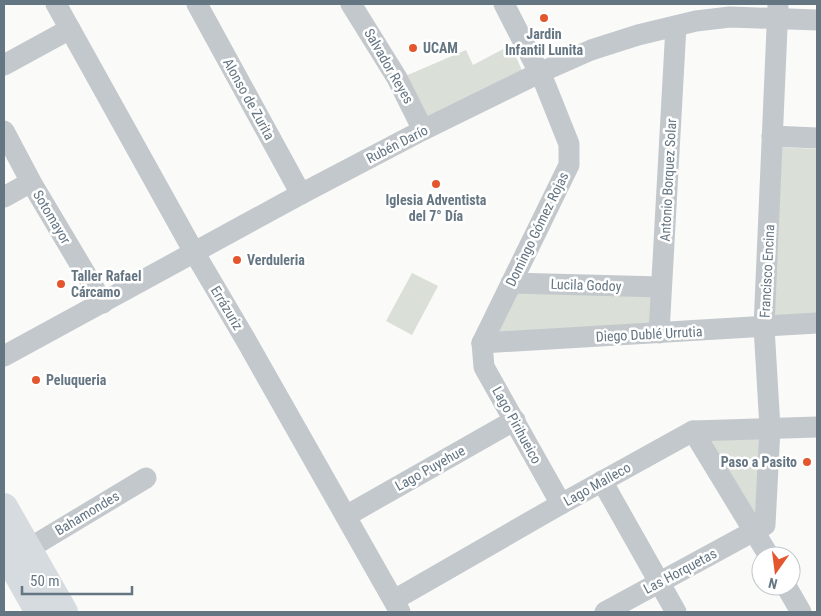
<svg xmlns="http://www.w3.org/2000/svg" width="821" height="616" font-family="'Roboto Condensed',sans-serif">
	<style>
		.green { fill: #dadfd7 }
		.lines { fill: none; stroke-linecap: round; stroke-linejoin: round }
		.minor { stroke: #c3c8cc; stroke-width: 21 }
		.highway { stroke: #d6dbdf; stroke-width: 28 }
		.poi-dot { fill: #e4572e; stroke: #fff; stroke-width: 2 }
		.labels { text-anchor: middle; stroke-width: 5; stroke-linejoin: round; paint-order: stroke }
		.poi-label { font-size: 14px; font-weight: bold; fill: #657683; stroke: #fff; text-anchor: start }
		.street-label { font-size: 14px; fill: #657683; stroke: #fff }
	</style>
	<rect width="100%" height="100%" fill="#fafaf8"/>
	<!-- green -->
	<g class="green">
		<polygon points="511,45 523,73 427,123 403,77 466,50 473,65"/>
		<polygon points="780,147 817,149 817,319 771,321"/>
		<polygon points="412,273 438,286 412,335 386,321"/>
		<polygon points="517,287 656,289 654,330 491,339"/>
		<polygon points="758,436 763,440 762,515 753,518 709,440"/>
	</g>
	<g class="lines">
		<!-- minor -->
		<g class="minor">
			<polyline points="56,4 194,252 247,342 400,612"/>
			<polyline points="197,4 301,194"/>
			<polyline points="351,4 397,78 423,130"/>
			<polyline points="4,65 70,29"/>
			<polyline points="4,131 31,182 103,303"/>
			<polyline points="772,136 817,138"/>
			<polyline points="4,197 31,182"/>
			<polyline points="511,283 661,287"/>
			<polyline points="659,333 676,26"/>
			<polyline points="482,343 569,165 569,144 545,84 504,4"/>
			<polyline points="482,343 817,323"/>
			<polyline points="482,343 484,367 561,504"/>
			<polyline points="4,356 301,194 423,130 539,73 591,50 638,35 696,21 730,17 817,20"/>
			<polyline points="693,431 769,556"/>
			<polyline points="602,481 676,612"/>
			<polyline points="346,516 515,420"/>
			<polyline points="28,549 146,478"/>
			<polyline points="786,586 801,612"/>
			<polyline points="394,600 561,504 693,431 817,427"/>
			<polyline points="605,612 765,525 770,428 764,327 778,5"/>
		</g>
		<!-- highway -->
		<g class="highway">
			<polyline points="4,507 64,612"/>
			<polyline points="4,550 39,612"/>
		</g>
	</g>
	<!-- markers -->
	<g class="poi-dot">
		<circle cx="544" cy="18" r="5"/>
		<circle cx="413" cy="48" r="5"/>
		<circle cx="436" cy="184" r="5"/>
		<circle cx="237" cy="260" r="5"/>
		<circle cx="61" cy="284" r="5"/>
		<circle cx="36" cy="380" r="5"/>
		<circle cx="807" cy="462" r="5"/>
	</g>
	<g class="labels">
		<!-- poi labels -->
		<g class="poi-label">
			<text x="544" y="39" text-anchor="middle">Jardin<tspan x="544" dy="16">Infantil Lunita</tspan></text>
			<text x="423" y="53">UCAM</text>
			<text x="436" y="205" text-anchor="middle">Iglesia Adventista<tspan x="436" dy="16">del 7° Día</tspan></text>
			<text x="247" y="265">Verduleria</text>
			<text x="71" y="281">Taller Rafael<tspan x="71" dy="16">Cárcamo</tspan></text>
			<text x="46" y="385">Peluqueria</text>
			<text x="797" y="467" text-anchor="end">Paso a Pasito</text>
		</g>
		<!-- street labels -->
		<g class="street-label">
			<text transform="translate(389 66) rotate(60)" y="5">Salvador Reyes</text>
			<text transform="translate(249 99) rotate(61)" y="5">Alonso de Zurita</text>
			<text transform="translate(397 144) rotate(-27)" y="5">Rubén Darío</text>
			<text transform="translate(668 180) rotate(-87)" y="5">Antonio Borquez Solar</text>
			<text transform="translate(52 217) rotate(59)" y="5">Sotomayor</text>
			<text transform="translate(537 229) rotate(-64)" y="5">Domingo Gómez Rojas</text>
			<text transform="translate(767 271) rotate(-87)" y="5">Francisco Encina</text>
			<text transform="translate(586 285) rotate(2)" y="5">Lucila Godoy</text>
			<text transform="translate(227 308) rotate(59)" y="5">Errázuriz</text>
			<text transform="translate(649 334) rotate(-3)" y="5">Diego Dublé Urrutia</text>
			<text transform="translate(517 425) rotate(61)" y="5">Lago Pirihueico</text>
			<text transform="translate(430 468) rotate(-29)" y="5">Lago Puyehue</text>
			<text transform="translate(597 484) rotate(-29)" y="5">Lago Malleco</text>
			<text transform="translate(87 513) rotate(-31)" y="5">Bahamondes</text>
			<text transform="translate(680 571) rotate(-28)" y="5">Las Horquetas</text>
		</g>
	</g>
	<!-- border -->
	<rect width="821" height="616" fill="none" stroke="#657683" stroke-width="10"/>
	<!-- north arrow -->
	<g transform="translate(776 571) rotate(194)"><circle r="24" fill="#ffffff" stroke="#c1c8cd"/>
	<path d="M0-4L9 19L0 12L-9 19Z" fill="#e4572e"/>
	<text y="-8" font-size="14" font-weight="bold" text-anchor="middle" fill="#657683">N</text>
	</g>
	<!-- scale -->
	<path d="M22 586v8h110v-8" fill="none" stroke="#657683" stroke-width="2.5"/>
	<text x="30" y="586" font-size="15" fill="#657683" stroke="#ffffff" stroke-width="4" paint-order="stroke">50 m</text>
</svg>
